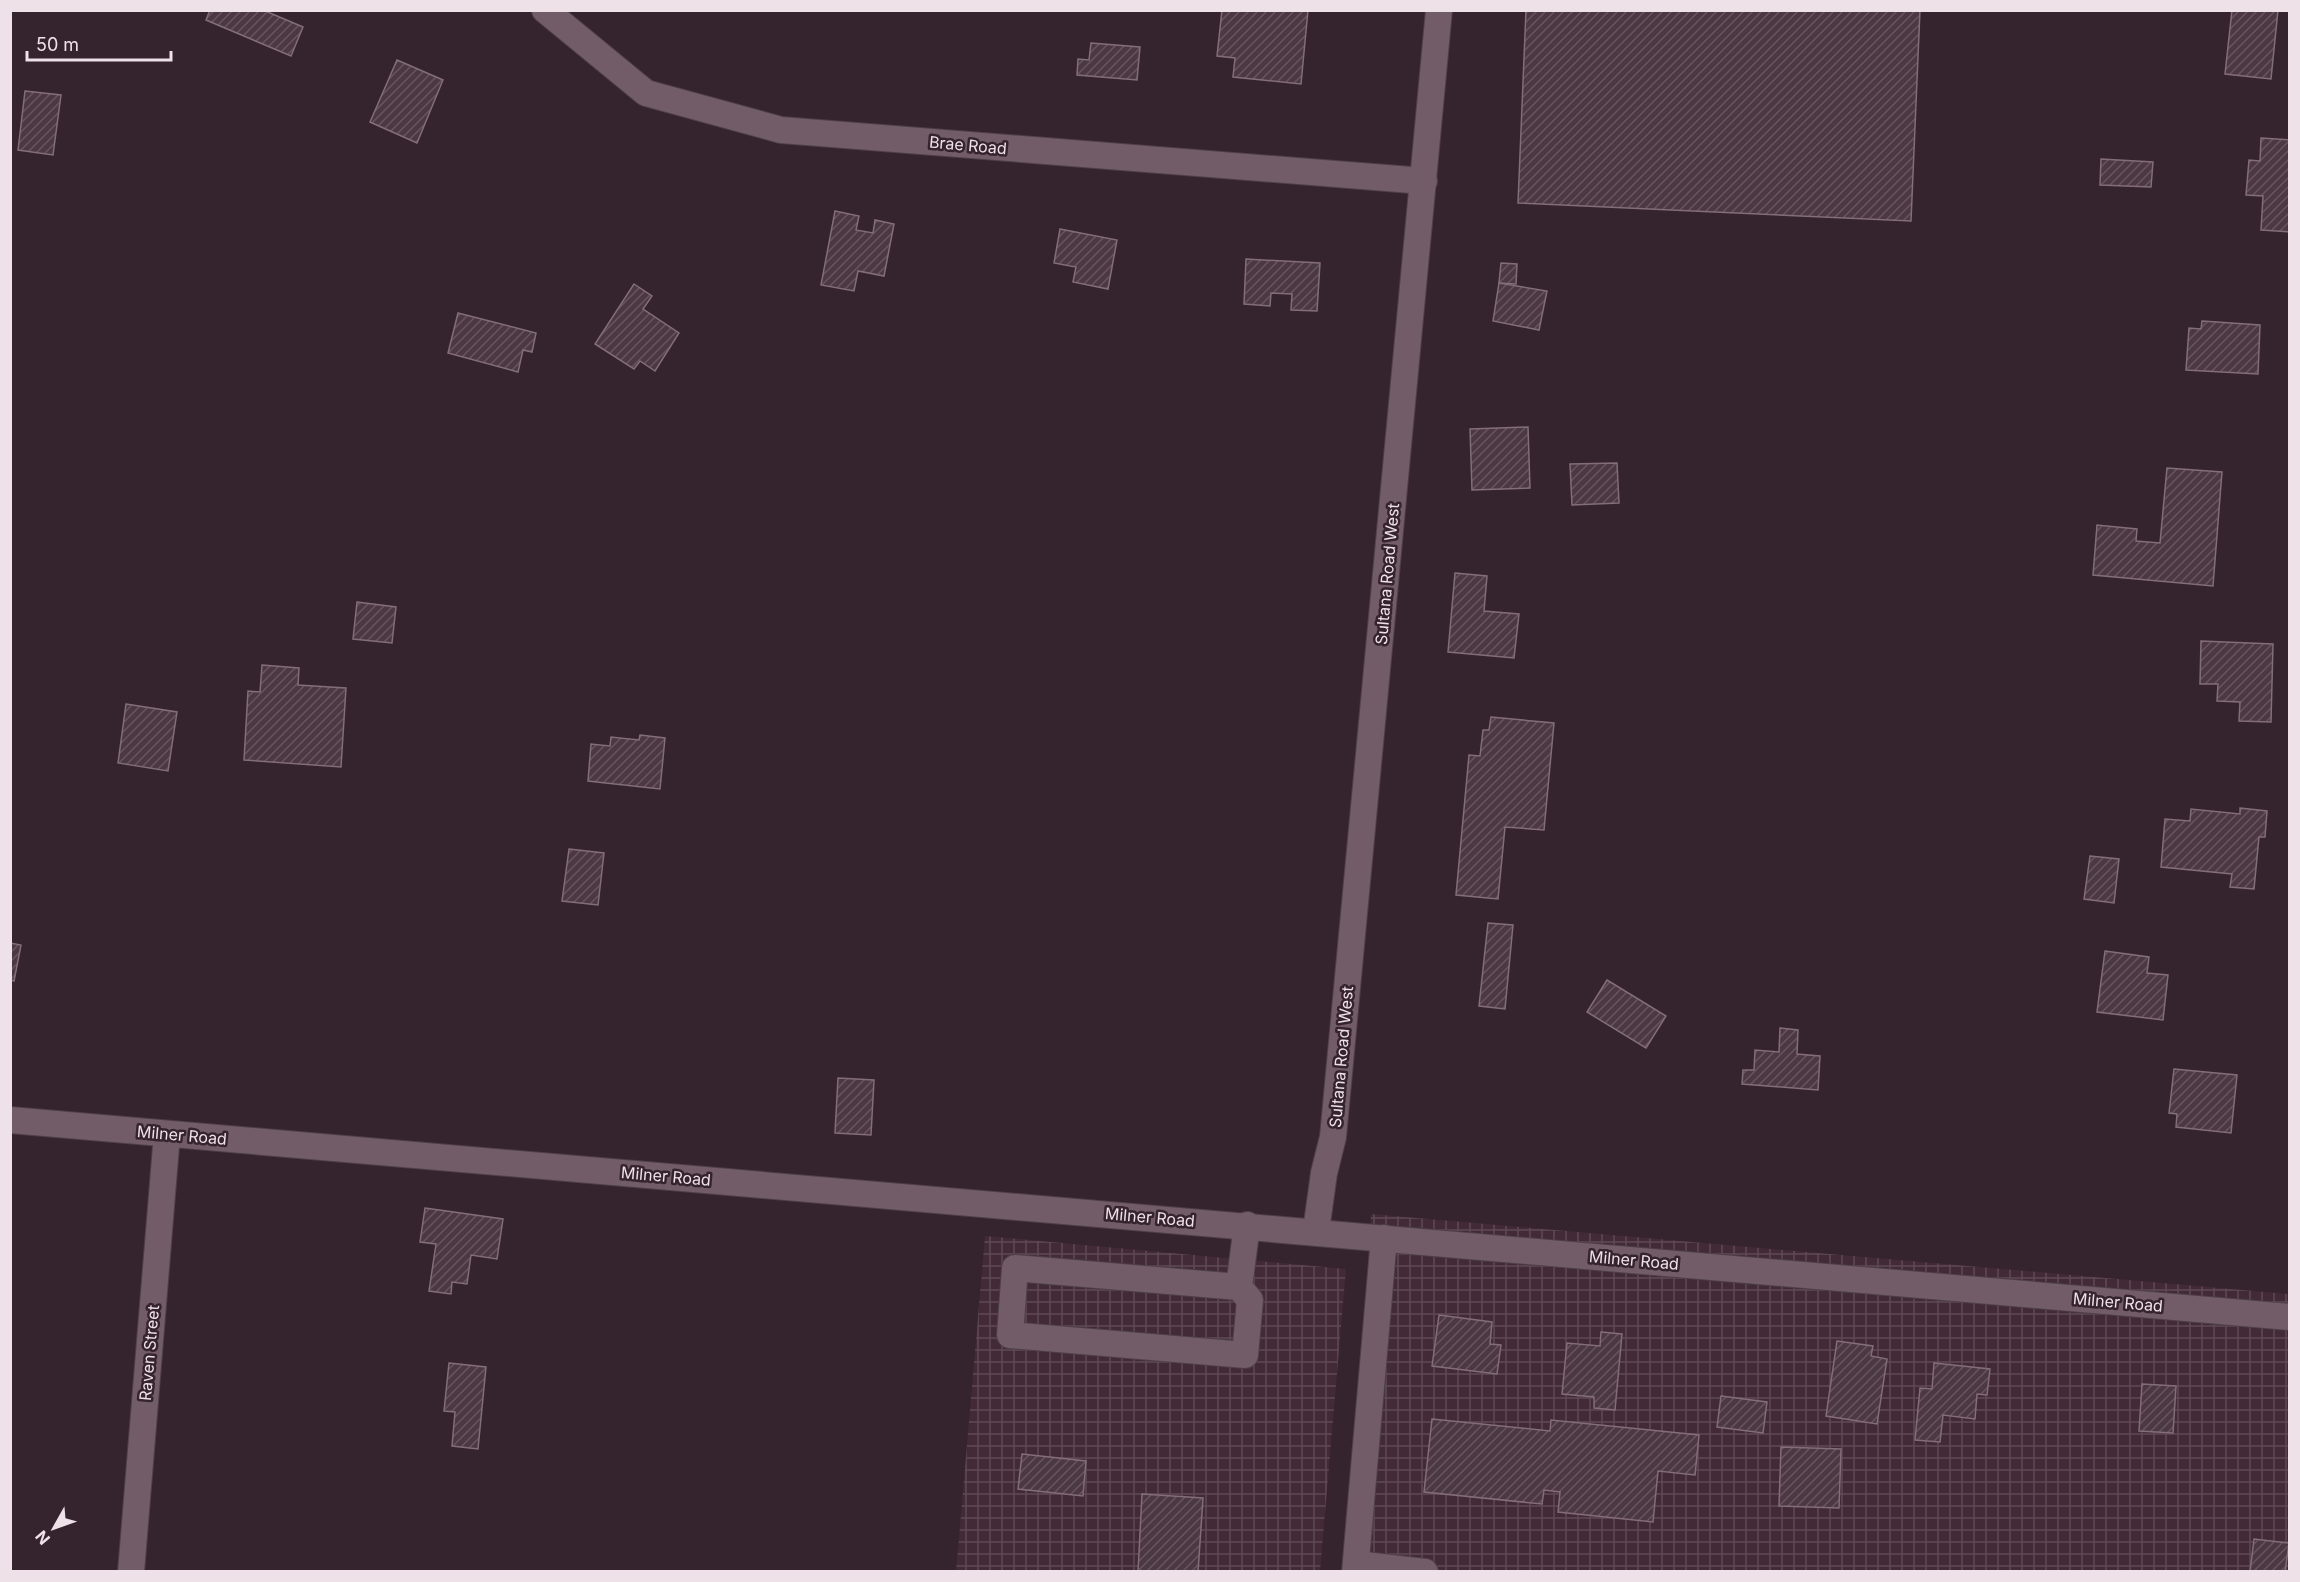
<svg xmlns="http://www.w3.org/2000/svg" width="2300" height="1582" font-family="Inter,sans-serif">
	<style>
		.industrial { fill: url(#industrial-grid) }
		.building { fill: url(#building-hatch); stroke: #836d78; stroke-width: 1.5 }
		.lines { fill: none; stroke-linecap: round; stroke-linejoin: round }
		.minor-casing { stroke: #4e3f47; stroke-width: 28 }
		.minor { stroke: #715c67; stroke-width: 26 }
		.labels { text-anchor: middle; stroke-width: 5; stroke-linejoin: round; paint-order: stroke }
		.street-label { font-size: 16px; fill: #eee1e7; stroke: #35232d }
	</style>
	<defs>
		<pattern id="industrial-grid" width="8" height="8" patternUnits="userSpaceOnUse" patternTransform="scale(1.5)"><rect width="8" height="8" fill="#422a37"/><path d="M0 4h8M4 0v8" fill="none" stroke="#5e4954"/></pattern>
		<pattern id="building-hatch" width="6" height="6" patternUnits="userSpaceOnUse" patternTransform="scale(1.5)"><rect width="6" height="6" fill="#4c3843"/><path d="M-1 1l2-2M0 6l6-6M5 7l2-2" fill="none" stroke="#66545e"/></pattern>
	</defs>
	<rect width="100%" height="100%" fill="#35232d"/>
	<!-- industrial -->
	<g class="industrial">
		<polygon points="1371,1214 2289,1294 2289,1571 1352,1572"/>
		<polygon points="985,1236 1346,1269 1320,1571 956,1572"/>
	</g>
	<!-- building -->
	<g class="building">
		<polygon points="210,10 263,10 303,27 291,56 206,20"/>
		<polygon points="1222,10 1308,10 1301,84 1233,77 1235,58 1217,56"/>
		<polygon points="1526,10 1920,10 1911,221 1518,203"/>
		<polygon points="2232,10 2278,10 2271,79 2225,74"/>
		<polygon points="1091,43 1140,47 1137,80 1077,75 1078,59 1089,60"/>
		<polygon points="397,60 443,80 417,143 370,122"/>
		<polygon points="25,91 61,95 53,155 18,150"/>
		<polygon points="2261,138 2290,140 2290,232 2261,230 2263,196 2246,195 2249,160 2260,161"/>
		<polygon points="2101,159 2153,162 2151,187 2100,185"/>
		<polygon points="835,211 859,216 856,230 873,233 875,220 894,224 884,276 858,271 854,291 821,285"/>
		<polygon points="1060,229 1117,240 1108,289 1073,282 1076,267 1054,263"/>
		<polygon points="1246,259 1320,263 1317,311 1291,310 1292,294 1271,293 1270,306 1244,304"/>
		<polygon points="1501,263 1517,264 1516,284 1499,283"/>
		<polygon points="1499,283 1547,291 1539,330 1493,321"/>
		<polygon points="634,284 652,296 643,309 679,333 655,371 640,361 634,369 595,344"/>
		<polygon points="458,313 536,333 532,352 523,350 518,372 448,353"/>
		<polygon points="2202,321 2260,325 2258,374 2186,370 2189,328 2201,329"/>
		<polygon points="1528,427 1530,488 1472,490 1470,429"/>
		<polygon points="1617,463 1619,503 1572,505 1570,464"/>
		<polygon points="2167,468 2222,472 2213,586 2093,575 2097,525 2137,529 2136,541 2160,543"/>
		<polygon points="1455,573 1487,576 1484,611 1519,614 1514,658 1448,652"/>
		<polygon points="357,602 396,607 392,643 353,639"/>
		<polygon points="2201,641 2273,644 2271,722 2239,721 2240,702 2217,701 2218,684 2200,684"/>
		<polygon points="262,665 299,668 298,685 346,688 341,767 244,760 248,691 260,692"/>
		<polygon points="126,704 177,712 168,771 118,763"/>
		<polygon points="1491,717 1554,723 1544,830 1505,827 1498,899 1456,895 1469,755 1480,756 1483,730 1489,730"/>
		<polygon points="640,735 665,738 660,789 588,781 591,744 610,746 611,737 639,740"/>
		<polygon points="2240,808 2267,811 2265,837 2259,837 2254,889 2230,887 2232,874 2161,867 2165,819 2190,821 2191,809 2240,814"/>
		<polygon points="569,849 604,853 598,905 562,901"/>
		<polygon points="2090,856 2119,859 2114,903 2084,899"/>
		<polygon points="1488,923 1513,925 1505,1009 1479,1006"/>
		<polygon points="10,943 21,945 14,981 10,980"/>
		<polygon points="2105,951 2149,957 2147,973 2168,975 2163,1020 2097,1012"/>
		<polygon points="1607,980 1666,1016 1646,1048 1587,1012"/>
		<polygon points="1780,1028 1798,1030 1797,1054 1820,1056 1818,1090 1742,1084 1743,1070 1754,1070 1755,1050 1779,1052"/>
		<polygon points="2174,1069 2237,1075 2231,1133 2176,1127 2177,1114 2169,1113"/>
		<polygon points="838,1078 874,1080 871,1135 835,1133"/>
		<polygon points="425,1208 503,1219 497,1259 471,1255 467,1284 452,1282 451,1294 429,1291 436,1244 420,1242"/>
		<polygon points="1439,1315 1492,1322 1490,1344 1501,1345 1497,1374 1432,1366"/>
		<polygon points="1601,1332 1622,1334 1615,1410 1594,1408 1594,1397 1562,1394 1567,1343 1600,1346"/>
		<polygon points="1837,1341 1873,1346 1871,1356 1887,1359 1877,1424 1826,1416"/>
		<polygon points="449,1363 486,1367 478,1449 452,1446 455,1412 444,1411"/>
		<polygon points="1934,1363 1990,1369 1987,1395 1977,1394 1975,1419 1943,1415 1940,1442 1915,1440 1920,1388 1932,1389"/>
		<polygon points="2142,1384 2176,1386 2173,1433 2139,1431"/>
		<polygon points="1721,1396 1767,1402 1763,1433 1717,1427"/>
		<polygon points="1432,1419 1550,1431 1551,1420 1699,1435 1695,1475 1658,1471 1653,1522 1558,1512 1560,1492 1544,1490 1542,1504 1424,1492"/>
		<polygon points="1781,1447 1841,1449 1839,1508 1779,1506"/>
		<polygon points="1022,1454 1086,1461 1083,1496 1018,1489"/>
		<polygon points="1142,1494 1203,1498 1198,1572 1138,1572"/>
		<polygon points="2254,1539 2289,1543 2285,1572 2250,1572"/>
	</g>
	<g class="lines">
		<defs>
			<g id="minor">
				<polyline points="545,10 646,93 781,130 1424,181"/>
				<polyline points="10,1120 2290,1317"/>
				<polyline points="1316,1231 1324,1173 1333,1137 1439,10"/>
				<polyline points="1239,1287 1250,1300 1245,1355 1010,1335 1015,1268 1239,1287 1247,1225"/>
				<polyline points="1356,1564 1425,1572"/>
				<polyline points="131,1572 167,1134"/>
				<polyline points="1355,1572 1384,1238"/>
			</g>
		</defs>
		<!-- minor casing -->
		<use href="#minor" class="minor-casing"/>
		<!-- minor -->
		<use href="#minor" class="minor"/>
	</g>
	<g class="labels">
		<!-- street labels -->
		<g class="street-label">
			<text transform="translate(968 145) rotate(5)" y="6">Brae Road</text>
			<text transform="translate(1387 574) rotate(-85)" y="6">Sultana Road West</text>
			<text transform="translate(1341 1057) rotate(-85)" y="6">Sultana Road West</text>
			<text transform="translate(182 1135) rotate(5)" y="6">Milner Road</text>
			<text transform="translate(666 1176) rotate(5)" y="6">Milner Road</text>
			<text transform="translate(1150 1217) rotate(5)" y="6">Milner Road</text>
			<text transform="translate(1634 1260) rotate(5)" y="6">Milner Road</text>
			<text transform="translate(2118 1302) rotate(5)" y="6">Milner Road</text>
			<text transform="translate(149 1353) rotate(-85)" y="6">Raven Street</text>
		</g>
	</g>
	<!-- border -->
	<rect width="2300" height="1582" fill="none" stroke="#eee1e7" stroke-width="24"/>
	<!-- north arrow -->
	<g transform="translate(54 1528) rotate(230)" stroke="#35232d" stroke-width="4.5" paint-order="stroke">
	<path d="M0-4.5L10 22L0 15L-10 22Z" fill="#eee1e7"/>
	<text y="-9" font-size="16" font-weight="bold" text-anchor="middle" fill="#eee1e7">N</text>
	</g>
	<!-- scale -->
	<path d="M27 51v9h144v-9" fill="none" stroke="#eee1e7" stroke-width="3"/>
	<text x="36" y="51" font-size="18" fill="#eee1e7" stroke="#35232d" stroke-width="4.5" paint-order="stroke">50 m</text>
</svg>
